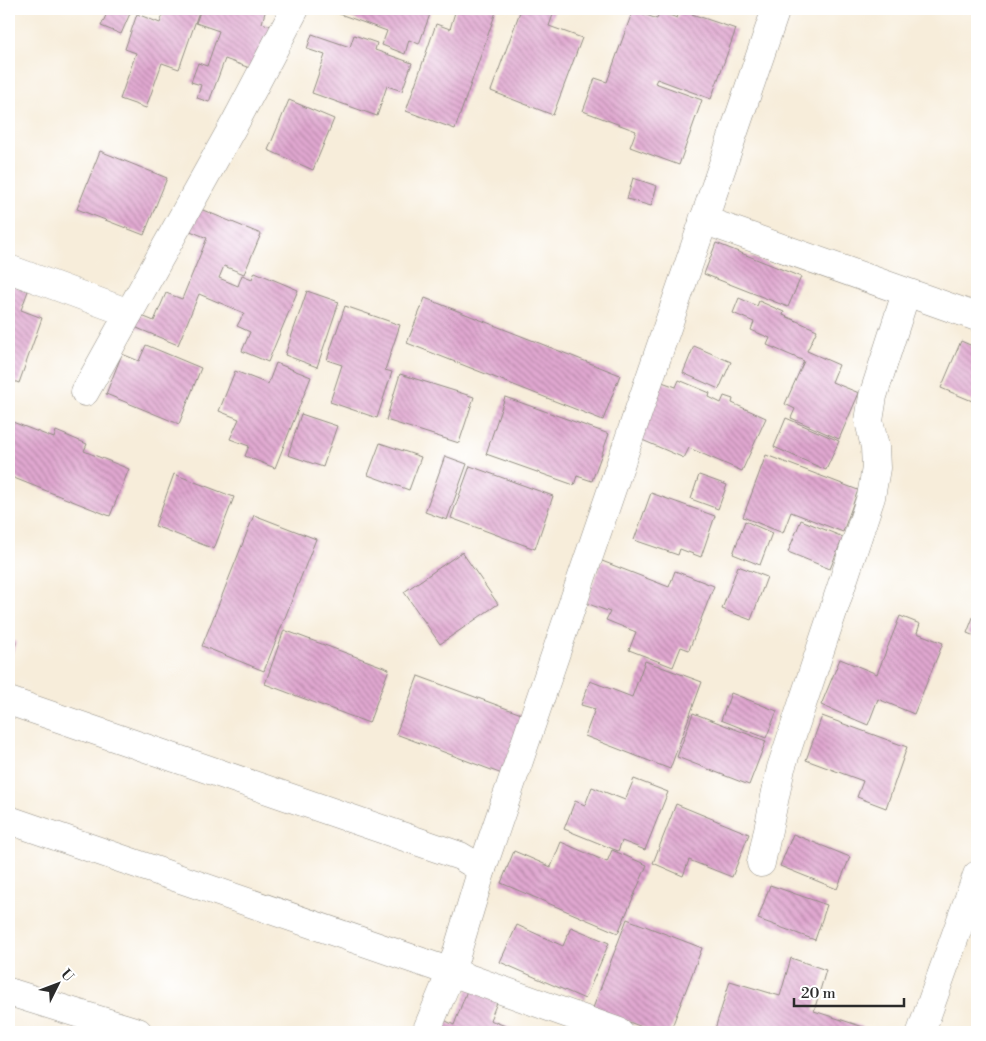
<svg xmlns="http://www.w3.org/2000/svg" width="986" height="1041" font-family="'Libre Bodoni',serif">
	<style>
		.building { fill: url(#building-back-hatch) }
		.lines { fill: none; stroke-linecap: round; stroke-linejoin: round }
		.street-casing { stroke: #918c82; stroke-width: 29 }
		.street { stroke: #fff; stroke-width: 28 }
	</style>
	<defs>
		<pattern id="building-back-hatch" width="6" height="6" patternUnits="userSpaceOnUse" patternTransform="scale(1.25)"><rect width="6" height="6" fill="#e0a7d0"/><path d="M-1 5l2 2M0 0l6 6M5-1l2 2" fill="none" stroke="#b688a9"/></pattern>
	</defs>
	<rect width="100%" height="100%" fill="#fff"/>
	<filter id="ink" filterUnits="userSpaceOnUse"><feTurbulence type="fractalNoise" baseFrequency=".02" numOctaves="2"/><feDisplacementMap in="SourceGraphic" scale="10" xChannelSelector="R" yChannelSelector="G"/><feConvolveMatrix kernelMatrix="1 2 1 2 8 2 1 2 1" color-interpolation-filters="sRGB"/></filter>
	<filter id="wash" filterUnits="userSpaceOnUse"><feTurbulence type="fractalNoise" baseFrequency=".0096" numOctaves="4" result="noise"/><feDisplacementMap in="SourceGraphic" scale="20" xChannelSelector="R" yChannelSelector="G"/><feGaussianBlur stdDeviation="1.12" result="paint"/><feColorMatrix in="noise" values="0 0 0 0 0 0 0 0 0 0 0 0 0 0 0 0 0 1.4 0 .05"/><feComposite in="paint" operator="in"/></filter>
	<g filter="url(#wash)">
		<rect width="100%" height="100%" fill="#f7edda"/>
		<g id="blocks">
			<!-- building -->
			<g class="building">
				<polygon points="109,9 132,9 121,34 101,26"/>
				<polygon points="165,9 200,9 179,69 162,63 146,108 120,99 136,53 125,49 137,14 160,23"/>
				<polygon points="201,9 215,11 216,9 266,9 262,23 274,27 258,71 225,59 209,102 197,98 201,85 191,82 198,63 207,66 219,31 196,23"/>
				<polygon points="326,9 432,9 419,44 409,40 405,54 382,45 387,31"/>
				<polygon points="456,9 497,9 455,129 406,111 436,24 450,29"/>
				<polygon points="521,9 555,9 549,26 582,38 553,115 491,91"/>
				<polygon points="633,10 657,19 659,11 677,18 680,10 736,29 711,99 657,79 655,83 702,100 679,165 630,147 636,131 583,111 595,78 607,82"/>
				<polygon points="312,34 350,47 354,35 377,43 375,50 412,63 402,91 387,86 377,116 312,93 325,55 307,49"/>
				<polygon points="289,100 334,119 313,170 268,150"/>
				<polygon points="100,151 167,178 144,235 77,209"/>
				<polygon points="633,178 657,186 651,206 627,199"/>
				<polygon points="198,208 261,234 244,274 224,266 219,278 238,286 242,275 252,279 255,272 298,290 268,362 242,351 250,332 237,326 244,313 199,294 178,345 132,326 137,314 154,321 166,293 182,299 207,238 188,230"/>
				<polygon points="716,243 801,277 788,307 704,274"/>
				<polygon points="9,284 28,291 21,310 42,318 19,383 9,379"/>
				<polygon points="307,291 339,302 317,367 285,355"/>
				<polygon points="425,298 620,375 603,420 407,343"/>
				<polygon points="739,298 757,306 759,301 784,312 783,315 817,330 807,351 839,365 832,382 859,393 839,439 791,418 795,409 785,404 804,361 767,345 770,338 751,330 754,322 733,313"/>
				<polygon points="345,306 400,325 385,370 392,372 377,418 330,402 342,365 327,360"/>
				<polygon points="961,341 977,348 977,403 941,388"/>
				<polygon points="146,345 201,368 179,424 106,394 122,354 139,361"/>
				<polygon points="694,346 731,362 719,389 683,373"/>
				<polygon points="276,363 311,377 275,468 245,456 249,446 230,439 239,419 219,411 235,371 268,384"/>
				<polygon points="400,374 474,397 459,443 386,420"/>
				<polygon points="679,380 710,393 709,397 721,403 724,396 733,399 732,403 766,418 742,471 689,448 684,458 633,436 662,382 676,387"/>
				<polygon points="505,397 609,434 592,481 577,476 574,485 486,454"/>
				<polygon points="301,414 337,426 323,467 288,455"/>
				<polygon points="786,418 839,441 826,470 774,447"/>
				<polygon points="10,421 54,438 56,431 87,444 84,451 129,469 110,516 9,476"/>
				<polygon points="380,443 421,457 409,490 368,475"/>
				<polygon points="766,455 858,490 843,532 791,512 783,533 743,517"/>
				<polygon points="445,456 467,464 447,520 425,512"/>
				<polygon points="470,466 553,496 535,549 451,518"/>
				<polygon points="174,474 234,497 214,549 155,526"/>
				<polygon points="699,475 727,485 718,509 691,499"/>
				<polygon points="651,493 715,516 701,557 680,549 678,555 634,540"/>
				<polygon points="254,515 316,539 264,671 202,646"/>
				<polygon points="801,520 843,537 830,569 788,552"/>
				<polygon points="745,521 772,533 760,565 733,554"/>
				<polygon points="462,552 498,604 440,644 404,592"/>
				<polygon points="602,561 669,587 675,571 714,586 689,650 681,647 673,667 629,650 636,632 606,620 610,612 586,603"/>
				<polygon points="738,566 767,577 751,620 722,609"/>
				<polygon points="977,607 977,637 967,633"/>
				<polygon points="900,616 920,624 917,633 943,643 914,714 878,699 868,725 821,705 840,659 877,674"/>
				<polygon points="284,630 389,669 369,723 265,684"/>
				<polygon points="9,640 16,642 9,664"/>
				<polygon points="645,661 702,682 670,769 585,736 595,709 581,705 590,681 632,697"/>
				<polygon points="418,676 524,715 502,774 396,734"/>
				<polygon points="731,693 777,711 766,738 721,720"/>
				<polygon points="693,713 766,741 749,785 677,757"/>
				<polygon points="822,716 907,747 886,808 857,797 863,781 806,760"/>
				<polygon points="634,779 668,792 645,850 622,841 618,851 564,829 575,801 585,805 592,787 625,800"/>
				<polygon points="676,804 749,834 732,877 689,860 683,876 653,863"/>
				<polygon points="793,834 850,857 837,889 780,866"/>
				<polygon points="561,842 607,862 612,850 647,865 618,933 501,883 514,851 551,867"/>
				<polygon points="770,885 827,905 815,940 758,919"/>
				<polygon points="627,919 702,948 670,1032 655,1032 593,1008"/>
				<polygon points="517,925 563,946 571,927 609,943 585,999 500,962"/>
				<polygon points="791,958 826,970 814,1011 879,1032 714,1032 730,981 780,996"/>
				<polygon points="468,988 498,1000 490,1020 521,1032 439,1032 444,1020 454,1025"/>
			</g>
		</g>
	</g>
	<g filter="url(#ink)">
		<use href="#blocks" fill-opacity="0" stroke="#918c82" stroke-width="1"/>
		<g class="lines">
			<defs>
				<g id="street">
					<polyline points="703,220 977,317"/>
					<polyline points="9,269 129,313"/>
					<polyline points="85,392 236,121 295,9"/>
					<polyline points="9,701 460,856 482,869"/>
					<polyline points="9,820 451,972 619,1032"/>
					<polyline points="761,863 781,768 871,497 876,468 875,447 869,421 873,396 906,293"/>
					<polyline points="9,992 138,1032"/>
					<polyline points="426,1032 451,972 482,869 776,9"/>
					<polyline points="921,1032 977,875"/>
				</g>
			</defs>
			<!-- street casing -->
			<use href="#street" class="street-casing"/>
			<!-- street -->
			<use href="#street" class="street"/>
		</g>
	</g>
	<!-- margin -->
	<rect width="986" height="1041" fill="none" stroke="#fff" stroke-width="30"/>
	<!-- north arrow -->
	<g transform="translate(58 984) rotate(48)" stroke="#ffffff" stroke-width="4" paint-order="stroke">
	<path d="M0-4L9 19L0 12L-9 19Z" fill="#2b2b2b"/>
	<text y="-8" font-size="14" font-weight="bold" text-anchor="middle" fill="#2b2b2b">U</text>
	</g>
	<!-- scale -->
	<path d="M794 998v8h110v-8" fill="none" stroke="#2b2b2b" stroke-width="2.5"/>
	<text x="801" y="998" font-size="15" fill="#2b2b2b" stroke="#ffffff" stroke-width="4" paint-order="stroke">20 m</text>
</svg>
